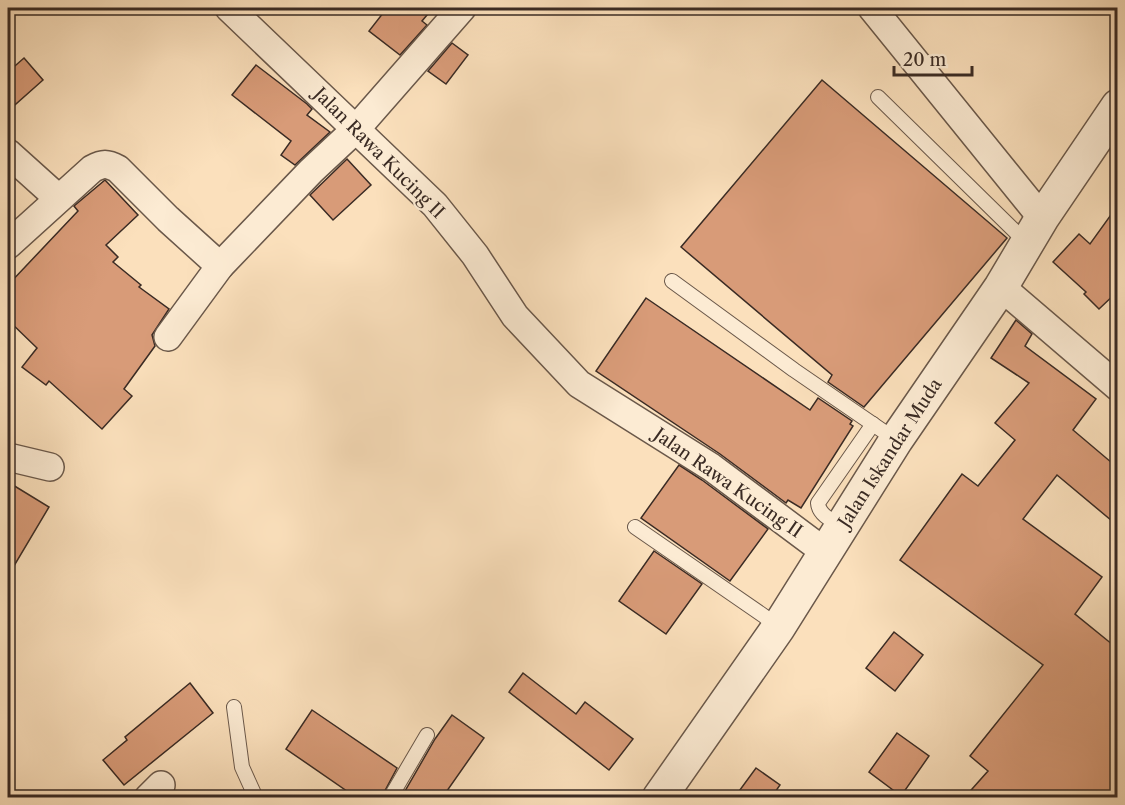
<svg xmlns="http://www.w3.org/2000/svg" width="1125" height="805" font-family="'Libre Caslon Text',serif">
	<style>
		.building { fill: #d89b78; stroke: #3a2b24; stroke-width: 1.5 }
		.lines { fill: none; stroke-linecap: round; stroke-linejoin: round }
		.service-casing { stroke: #6a584a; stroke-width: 16 }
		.minor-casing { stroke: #6a584a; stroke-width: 30 }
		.tertiary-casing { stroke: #6a584a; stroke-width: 36 }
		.service { stroke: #fcebd3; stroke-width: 14 }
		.minor { stroke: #fcebd3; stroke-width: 27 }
		.tertiary { stroke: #fcebd3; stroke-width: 33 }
		.labels { text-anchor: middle; stroke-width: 4.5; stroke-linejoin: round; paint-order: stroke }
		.street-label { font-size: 18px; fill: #3a2b24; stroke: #fcebd3 }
	</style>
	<rect width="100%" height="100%" fill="#fbe0bc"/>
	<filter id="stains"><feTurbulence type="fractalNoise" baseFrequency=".00333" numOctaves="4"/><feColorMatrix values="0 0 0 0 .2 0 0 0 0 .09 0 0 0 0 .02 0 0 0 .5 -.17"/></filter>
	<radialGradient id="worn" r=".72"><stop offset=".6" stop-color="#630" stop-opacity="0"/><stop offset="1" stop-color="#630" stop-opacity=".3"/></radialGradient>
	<!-- building -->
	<g class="building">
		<polygon points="387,8 433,8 422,21 427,25 400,55 369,31"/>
		<polygon points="452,43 468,55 446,84 428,71"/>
		<polygon points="24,58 43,80 8,111 8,72"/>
		<polygon points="256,65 307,104 312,109 307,115 330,132 295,165 281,155 291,141 232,95"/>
		<polygon points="822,80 1007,238 864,407 828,382 832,375 681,247"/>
		<polygon points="347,159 371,185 333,220 310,195"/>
		<polygon points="105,180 138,215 106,245 118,257 113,262 141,285 139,287 169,309 152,335 155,346 124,389 132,396 102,429 49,381 46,385 22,367 37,348 8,320 8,285 78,211 74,206"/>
		<polygon points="1118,205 1118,291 1099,309 1084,294 1086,292 1053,262 1079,234 1090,244"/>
		<polygon points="646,298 810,410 818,398 852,421 850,424 853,426 801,508 788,500 786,503 720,454 596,371"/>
		<polygon points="1016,320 1032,334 1025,346 1096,399 1073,430 1118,468 1118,526 1057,475 1023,519 1102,577 1075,614 1118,649 1118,798 964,798 988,771 970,756 1043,665 900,560 962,474 978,486 1015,440 995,423 1029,383 991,358"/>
		<polygon points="679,465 702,480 768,529 730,581 641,518"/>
		<polygon points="8,482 49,507 8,576"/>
		<polygon points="654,551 702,584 666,634 619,601"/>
		<polygon points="894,632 923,655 895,691 866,668"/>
		<polygon points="523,673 576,714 585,702 633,739 609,770 509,692"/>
		<polygon points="190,683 213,713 124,785 103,760 127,740 125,737"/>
		<polygon points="312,710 397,768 381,798 357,798 286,749"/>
		<polygon points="452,715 484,738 442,798 401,798 435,739"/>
		<polygon points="897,733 929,756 901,796 869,772"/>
		<polygon points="756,768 780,785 771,798 734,798"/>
	</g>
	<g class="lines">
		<defs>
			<g id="service">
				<polyline points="878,97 1028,244"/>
				<polyline points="672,281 794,370 896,440"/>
				<path d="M 841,525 C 831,520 819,515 818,503 L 873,424"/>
				<polyline points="635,527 764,616 778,628"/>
				<polyline points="234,707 242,767 256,798"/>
				<polyline points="390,798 427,735"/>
			</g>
			<g id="minor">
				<polyline points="229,8 435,205 475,255 515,316 579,384 711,467 825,552"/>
				<polyline points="872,8 1042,218"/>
				<polyline points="8,153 58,198"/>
				<path d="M 8,245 L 92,169 C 103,163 107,163 118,169 L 168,219 L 220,266"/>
				<polyline points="1001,287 1118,387"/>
				<polyline points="168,337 220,266 311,171 356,129 462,8"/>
				<polyline points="8,457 50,467"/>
				<polyline points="148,798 161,785"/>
			</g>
			<polyline id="tertiary" points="659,798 778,628 896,440 1001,287 1042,218 1118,106"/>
		</defs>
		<!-- service casing -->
		<use href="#service" class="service-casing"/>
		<!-- minor casing -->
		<use href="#minor" class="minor-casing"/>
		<!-- tertiary casing -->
		<use href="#tertiary" class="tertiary-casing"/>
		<!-- service -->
		<use href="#service" class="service"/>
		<!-- minor -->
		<use href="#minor" class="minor"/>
		<!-- tertiary -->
		<use href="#tertiary" class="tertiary"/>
	</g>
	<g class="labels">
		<!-- street labels -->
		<g class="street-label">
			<text transform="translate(379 153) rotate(45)" y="6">Jalan Rawa Kucing II</text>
			<text transform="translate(890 453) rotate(-57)" y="6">Jalan Iskandar Muda</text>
			<text transform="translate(728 483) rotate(35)" y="6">Jalan Rawa Kucing II</text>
		</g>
	</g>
	<!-- margin -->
	<rect width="1125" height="805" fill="none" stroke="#fbe0bc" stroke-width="30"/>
	<rect x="9" y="9" width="1107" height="787" fill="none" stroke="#3a2b24" stroke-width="3"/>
	<rect x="15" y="15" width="1095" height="775" fill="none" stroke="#3a2b24" stroke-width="1.5"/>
	<!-- scale -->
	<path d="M894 66v9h78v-9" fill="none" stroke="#3a2b24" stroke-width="3"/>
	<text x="903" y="66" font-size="18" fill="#3a2b24" stroke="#fcebd3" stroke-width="4.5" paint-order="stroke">20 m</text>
	<rect width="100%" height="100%" filter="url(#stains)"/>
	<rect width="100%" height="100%" fill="url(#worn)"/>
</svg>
